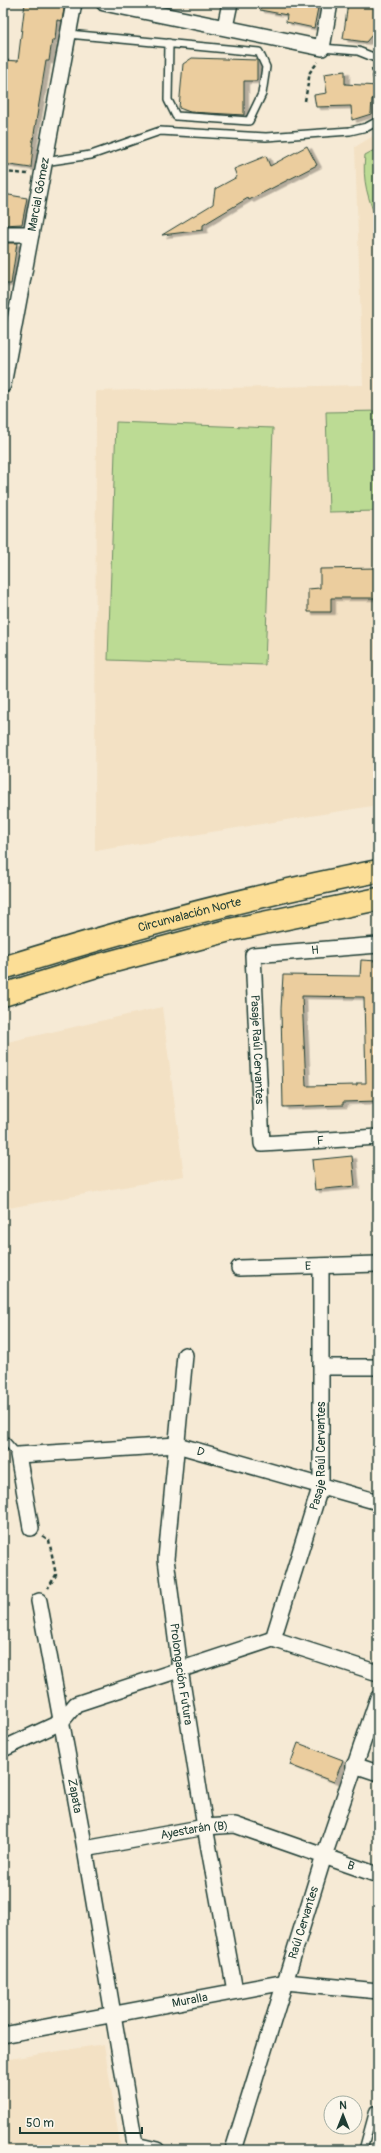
<svg xmlns="http://www.w3.org/2000/svg" width="381" height="2153" font-family="Pangolin,sans-serif">
	<style>
		.built { fill: #f3e1c4 }
		.green { fill: #bcdb94; stroke: #6e8c64 }
		.building { fill: #ebcd9e; stroke: #1f3d34; fill-rule: evenodd; filter: url(#shadow) }
		.lines { fill: none; stroke-linecap: round; stroke-linejoin: round }
		.lane-casing { stroke: #1f3d34; stroke-width: 10 }
		.street-casing { stroke: #1f3d34; stroke-width: 18 }
		.highway-casing { stroke: #1f3d34; stroke-width: 25 }
		.path { stroke: #1f3d34; stroke-width: 2.5; stroke-dasharray: 4 3; stroke-linecap: butt }
		.lane { stroke: #fbf7ec; stroke-width: 7 }
		.street { stroke: #fbf7ec; stroke-width: 15 }
		.highway { stroke: #fcde96; stroke-width: 22 }
		.labels { text-anchor: middle; stroke-width: 3.5; stroke-linejoin: round; paint-order: stroke }
		.street-label { font-size: 12px; fill: #1f3d34; stroke: #fbf7ec }
	</style>
	<defs>
		<filter id="shadow"><feDropShadow dx="4.5" dy="2.5" stdDeviation="0" flood-color="#0004"/></filter>
	</defs>
	<rect width="100%" height="100%" fill="#f6ead5"/>
	<filter id="ink" filterUnits="userSpaceOnUse"><feTurbulence type="fractalNoise" baseFrequency=".025" numOctaves="2"/><feDisplacementMap in="SourceGraphic" scale="8" xChannelSelector="R" yChannelSelector="G"/><feConvolveMatrix kernelMatrix="1 2 1 2 8 2 1 2 1" color-interpolation-filters="sRGB"/></filter>
	<g filter="url(#ink)">
		<!-- built -->
		<g class="built">
			<polygon points="378,133 378,805 95,851 96,391 363,385 355,147"/>
			<polygon points="162,1007 184,1176 3,1209 3,1043"/>
			<polygon points="104,2044 121,2150 9,2150 3,2123 3,2060"/>
		</g>
		<!-- green -->
		<g class="green">
			<path d="M 378,148 L 378,223 C 368,198 362,182 365,155 Z"/>
			<polygon points="378,411 378,511 329,512 326,412"/>
			<polygon points="116,422 273,428 265,665 108,660"/>
		</g>
		<!-- building -->
		<g class="building">
			<polygon points="25,3 65,3 62,21 57,20 55,40 52,40 49,61 46,61 32,146 33,146 31,168 3,164 4,60 18,61"/>
			<polygon points="260,3 319,3 314,28 286,22 287,15 260,10"/>
			<polygon points="348,3 378,3 378,28 366,42 343,39"/>
			<polygon points="192,58 257,60 257,81 244,81 244,115 190,112 179,108 183,64"/>
			<polygon points="345,71 345,84 378,86 377,100 372,99 371,114 352,120 351,106 316,107 314,95 327,93 324,74"/>
			<polygon points="307,146 317,165 249,200 248,198 203,225 203,230 162,235 213,204 215,189 237,177 234,169 266,156 270,166"/>
			<polygon points="3,194 27,198 22,224 3,225"/>
			<polygon points="3,243 17,243 11,284 3,284"/>
			<polygon points="378,568 378,598 331,598 331,612 308,612 308,589 320,588 320,569"/>
			<path d="M 361,960 L 378,961 L 378,1101 L 343,1102 L 343,1105 L 283,1107 L 281,1009 L 283,975 L 360,976 ZM 302,996 L 364,997 L 366,1083 L 357,1083 L 357,1085 L 306,1086 Z"/>
			<polygon points="352,1156 355,1186 315,1190 312,1160"/>
			<polygon points="298,1743 343,1760 334,1782 290,1765"/>
		</g>
		<g class="lines">
			<defs>
				<g id="lane">
					<polyline points="68,34 259,52 266,67 262,94 249,121 176,116 168,100 169,43"/>
					<polyline points="322,48 358,51 378,59"/>
					<polyline points="44,162 91,155 160,131 266,137 350,131 367,127 378,121"/>
					<polyline points="3,1438 18,1455"/>
					<polyline points="363,2150 374,2110 378,2110"/>
				</g>
				<g id="street">
					<polyline points="104,3 322,48 330,3"/>
					<polyline points="225,27 230,3"/>
					<polyline points="3,234 31,234"/>
					<path id="s1" d="M 3,385 L 74,3"/>
					<path id="s2" d="M 378,945 L 253,955 L 262,1144 L 378,1137"/>
					<path id="s3" d="M 239,1268 L 378,1264"/>
					<path id="s4" d="M 185,1355 L 166,1559 L 180,1669 L 205,1827 L 235,1991"/>
					<polyline points="322,1367 378,1367"/>
					<path id="s5" d="M 31,1528 L 18,1455 L 177,1445 L 378,1502"/>
					<path id="s6" d="M 39,1601 L 85,1849 L 136,2150"/>
					<path id="s7" d="M 273,1639 L 321,1485 L 321,1266"/>
					<polyline points="3,1749 61,1722 76,1704 273,1639 378,1673"/>
					<polyline points="354,1765 378,1773"/>
					<path id="s8" d="M 85,1849 L 205,1827 L 235,1825 L 378,1875"/>
					<path id="s9" d="M 3,2035 L 286,1982 L 378,1991"/>
					<polyline points="135,2145 157,2150"/>
					<path id="s10" d="M 233,2150 L 324,1856 L 378,1698"/>
				</g>
				<g id="highway">
					<path id="s11" d="M 3,968 C 127,929 251,896 378,871"/>
					<polyline points="3,995 96,966 230,930 378,899"/>
				</g>
			</defs>
			<!-- lane casing -->
			<use href="#lane" class="lane-casing"/>
			<!-- street casing -->
			<use href="#street" class="street-casing"/>
			<!-- highway casing -->
			<use href="#highway" class="highway-casing"/>
			<!-- path -->
			<g class="path">
				<polyline points="372,68 374,79"/>
				<polyline points="305,101 310,72 318,62"/>
				<polyline points="3,172 28,174"/>
				<polyline points="43,1536 49,1540 56,1575 48,1588"/>
			</g>
			<!-- lane -->
			<use href="#lane" class="lane"/>
			<!-- street -->
			<use href="#street" class="street"/>
			<!-- highway -->
			<use href="#highway" class="highway"/>
		</g>
	</g>
	<g class="labels">
		<!-- street labels -->
		<g class="street-label">
			<text dy="4" stroke="none"><textPath href="#s1" startOffset="194">Marcial Gómez</textPath></text>
			<text dy="4" stroke="none"><textPath href="#s11" startOffset="194">Circunvalación Norte</textPath></text>
			<text transform="translate(315 950) rotate(-5)" y="4">H</text>
			<text dy="4" stroke="none"><textPath href="#s2" startOffset="220">Pasaje Raúl Cervantes</textPath></text>
			<text dy="4" stroke="none"><textPath href="#s2" startOffset="373">F</textPath></text>
			<text dy="4" stroke="none"><textPath href="#s3" startOffset="69">E</textPath></text>
			<text dy="4" stroke="none"><textPath href="#s5" startOffset="258">D</textPath></text>
			<text dy="4" stroke="none"><textPath href="#s7" startOffset="190">Pasaje Raúl Cervantes</textPath></text>
			<text dy="4" stroke="none"><textPath href="#s4" startOffset="321">Prolongación Futura</textPath></text>
			<text dy="4" stroke="none"><textPath href="#s6" startOffset="198">Zapata</textPath></text>
			<text dy="4" stroke="none"><textPath href="#s8" startOffset="111">Ayestarán (B)</textPath></text>
			<text dy="4" stroke="none"><textPath href="#s8" startOffset="275">B</textPath></text>
			<text dy="4" stroke="none"><textPath href="#s10" startOffset="238">Raúl Cervantes</textPath></text>
			<text dy="4" stroke="none"><textPath href="#s9" startOffset="190">Muralla</textPath></text>
		</g>
	</g>
	<!-- margin -->
	<rect width="381" height="2153" fill="none" stroke="#fbf7ec" stroke-width="16"/>
	<rect x="8" y="8" width="365" height="2137" fill="none" stroke="#1f3d34" stroke-width="1.5" filter="url(#ink)"/>
	<!-- north arrow -->
	<g transform="translate(343 2115)"><circle r="19" fill="#fbf7ec" stroke="#a3ada2"/>
	<path d="M0-3L7 15L0 10L-7 15Z" fill="#1f3d34"/>
	<text y="-6" font-size="11" font-weight="bold" text-anchor="middle" fill="#1f3d34">N</text>
	</g>
	<!-- scale -->
	<path d="M20 2127v6h122v-6" fill="none" stroke="#1f3d34" stroke-width="2"/>
	<text x="26" y="2127" font-size="12" fill="#1f3d34" stroke="#fbf7ec" stroke-width="3" paint-order="stroke">50 m</text>
</svg>
